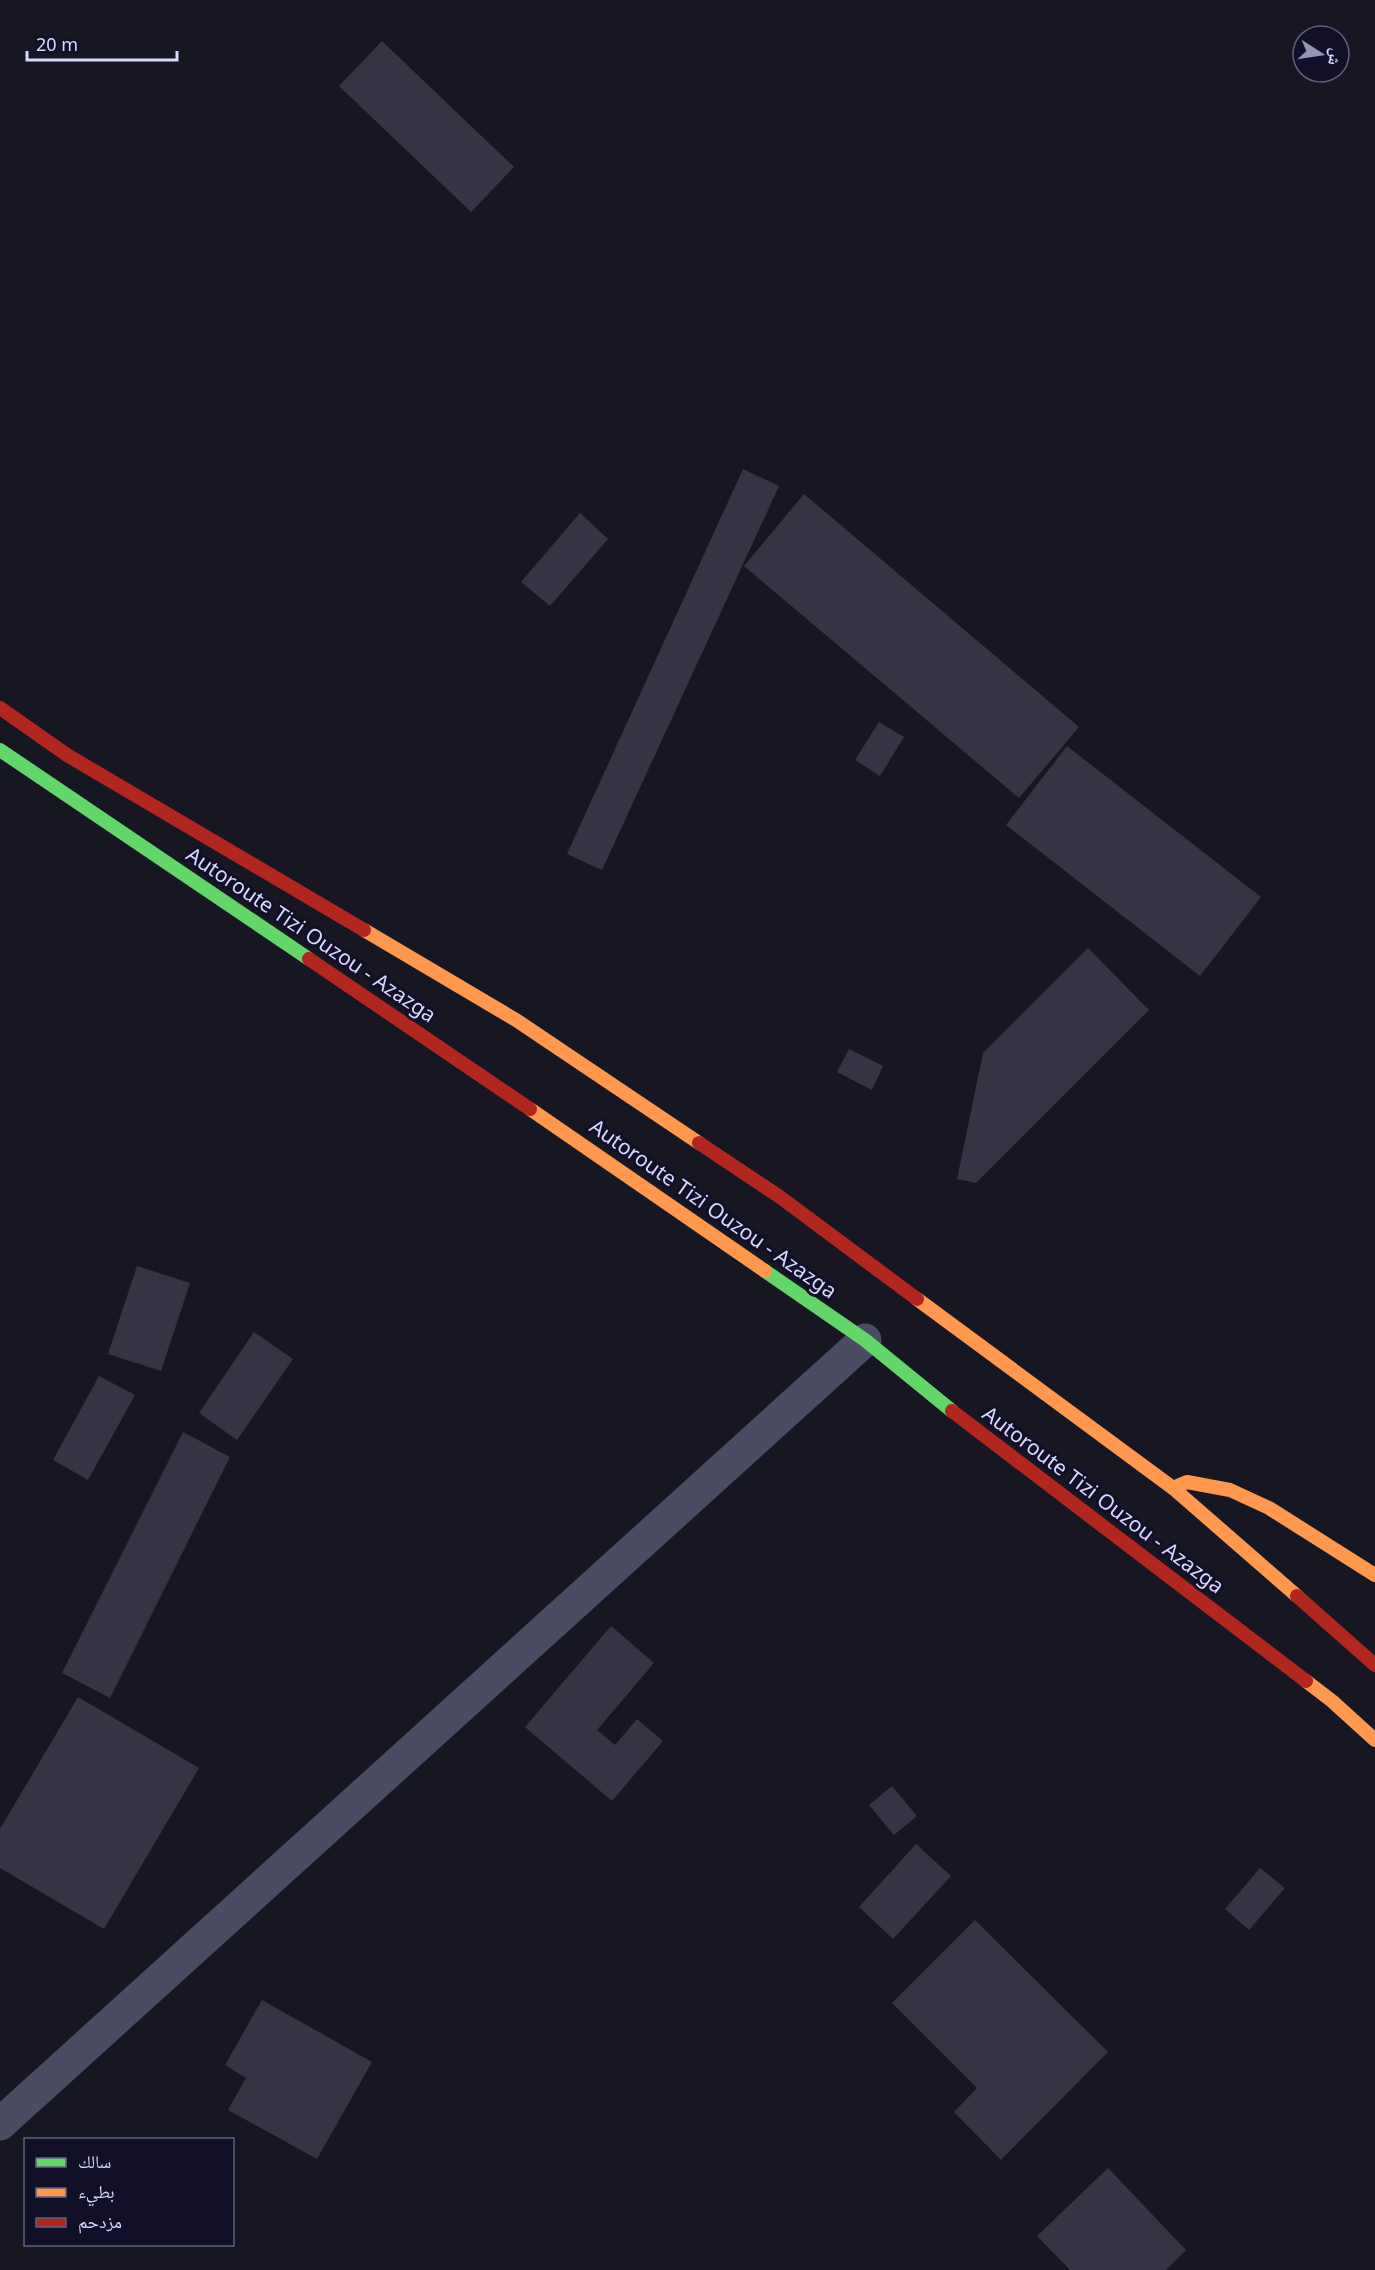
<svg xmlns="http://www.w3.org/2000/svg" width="1375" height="2270" font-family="'Noto Sans','Noto Naskh Arabic',sans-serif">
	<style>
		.building { fill: #353445 }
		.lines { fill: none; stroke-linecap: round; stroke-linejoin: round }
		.street { stroke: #4b4c64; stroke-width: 33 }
		.fast { stroke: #63d668; stroke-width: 14 }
		.slow { stroke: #ff974d; stroke-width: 14 }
		.jam { stroke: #b3261e; stroke-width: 14 }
		.labels { text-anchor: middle; stroke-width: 6; stroke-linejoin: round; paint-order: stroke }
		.street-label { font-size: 21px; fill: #d9d8ff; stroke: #121029 }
	</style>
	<rect width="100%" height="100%" fill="#171623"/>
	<!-- building -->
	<g class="building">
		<polygon points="382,41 514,167 471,212 339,86"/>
		<polygon points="743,469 779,486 602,870 567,854"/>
		<polygon points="804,494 1079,727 1019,798 744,566"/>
		<polygon points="580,513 608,539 550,606 521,582"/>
		<polygon points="879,722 904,737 880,776 855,760"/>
		<polygon points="1067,746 1261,897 1200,976 1006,825"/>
		<polygon points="1088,948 1149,1010 976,1183 957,1179 983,1053"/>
		<polygon points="849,1049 883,1066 872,1090 837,1072"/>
		<polygon points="137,1266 190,1283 161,1371 108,1354"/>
		<polygon points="254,1332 293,1359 237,1440 199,1413"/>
		<polygon points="99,1376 135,1395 88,1480 53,1460"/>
		<polygon points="183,1432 230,1457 110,1698 62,1673"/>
		<polygon points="611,1626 654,1663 597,1730 615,1745 637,1719 663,1741 612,1801 525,1727"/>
		<polygon points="78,1697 199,1768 104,1929 0,1868 0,1829"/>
		<polygon points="892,1786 917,1816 894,1835 869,1805"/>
		<polygon points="916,1844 951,1876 893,1939 859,1907"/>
		<polygon points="1260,1868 1285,1888 1249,1930 1225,1909"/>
		<polygon points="975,1920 1108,2052 1001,2160 954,2112 977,2088 892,2003"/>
		<polygon points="262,2000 372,2062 317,2159 228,2110 246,2078 225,2065"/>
		<polygon points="1108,2168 1186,2250 1166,2270 1070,2270 1037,2236"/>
	</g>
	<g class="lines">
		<!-- street -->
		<polyline class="street" points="0,2124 865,1340"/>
		<!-- fast -->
		<g class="fast">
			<polyline points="0,750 309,959"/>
			<polyline points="765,1271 865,1340 952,1411"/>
		</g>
		<!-- slow -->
		<g class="slow">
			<polyline points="364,930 516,1020 699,1143"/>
			<polyline points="530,1109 765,1271"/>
			<polyline points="917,1299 1173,1488 1297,1596"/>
			<polyline points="1173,1488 1187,1482 1230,1490 1269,1508 1375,1575"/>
			<polyline points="1306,1681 1332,1701 1375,1740"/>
		</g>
		<!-- jam -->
		<g class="jam">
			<polyline points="0,708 67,755 364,930"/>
			<polyline points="309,959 530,1109"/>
			<polyline points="699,1143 780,1197 917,1299"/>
			<polyline points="952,1411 1306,1681"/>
			<polyline points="1297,1596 1375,1665"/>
		</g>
	</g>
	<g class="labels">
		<!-- street labels -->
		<g class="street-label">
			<text transform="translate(311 935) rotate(34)" y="7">Autoroute Tizi Ouzou - Azazga</text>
			<text transform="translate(713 1209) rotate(35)" y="7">Autoroute Tizi Ouzou - Azazga</text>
			<text transform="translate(1103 1500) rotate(37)" y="7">Autoroute Tizi Ouzou - Azazga</text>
		</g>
	</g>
	<!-- legend -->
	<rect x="24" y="2138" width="210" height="108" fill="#121029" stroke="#62607f" stroke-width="1.5"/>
	<rect x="36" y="2158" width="30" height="9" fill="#63d668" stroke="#62607f" stroke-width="1.5"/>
	<text x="78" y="2168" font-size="18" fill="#d9d8ff">سالك</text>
	<rect x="36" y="2188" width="30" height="9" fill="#ff974d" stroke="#62607f" stroke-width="1.5"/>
	<text x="78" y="2198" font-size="18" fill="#d9d8ff">بطيء</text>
	<rect x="36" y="2218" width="30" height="9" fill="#b3261e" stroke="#62607f" stroke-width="1.5"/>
	<text x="78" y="2228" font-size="18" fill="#d9d8ff">مزدحم</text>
	<!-- north arrow -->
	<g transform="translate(1321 54) rotate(102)"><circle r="28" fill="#121029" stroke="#62607f" stroke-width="1.5"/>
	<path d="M0-4.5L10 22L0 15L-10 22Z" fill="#9594b2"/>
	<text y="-9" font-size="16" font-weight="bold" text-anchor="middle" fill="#d9d8ff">ش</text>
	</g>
	<!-- scale -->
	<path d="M27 51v9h150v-9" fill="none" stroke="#d9d8ff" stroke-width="3"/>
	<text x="36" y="51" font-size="18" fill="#d9d8ff" stroke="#121029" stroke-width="4.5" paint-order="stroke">20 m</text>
</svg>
